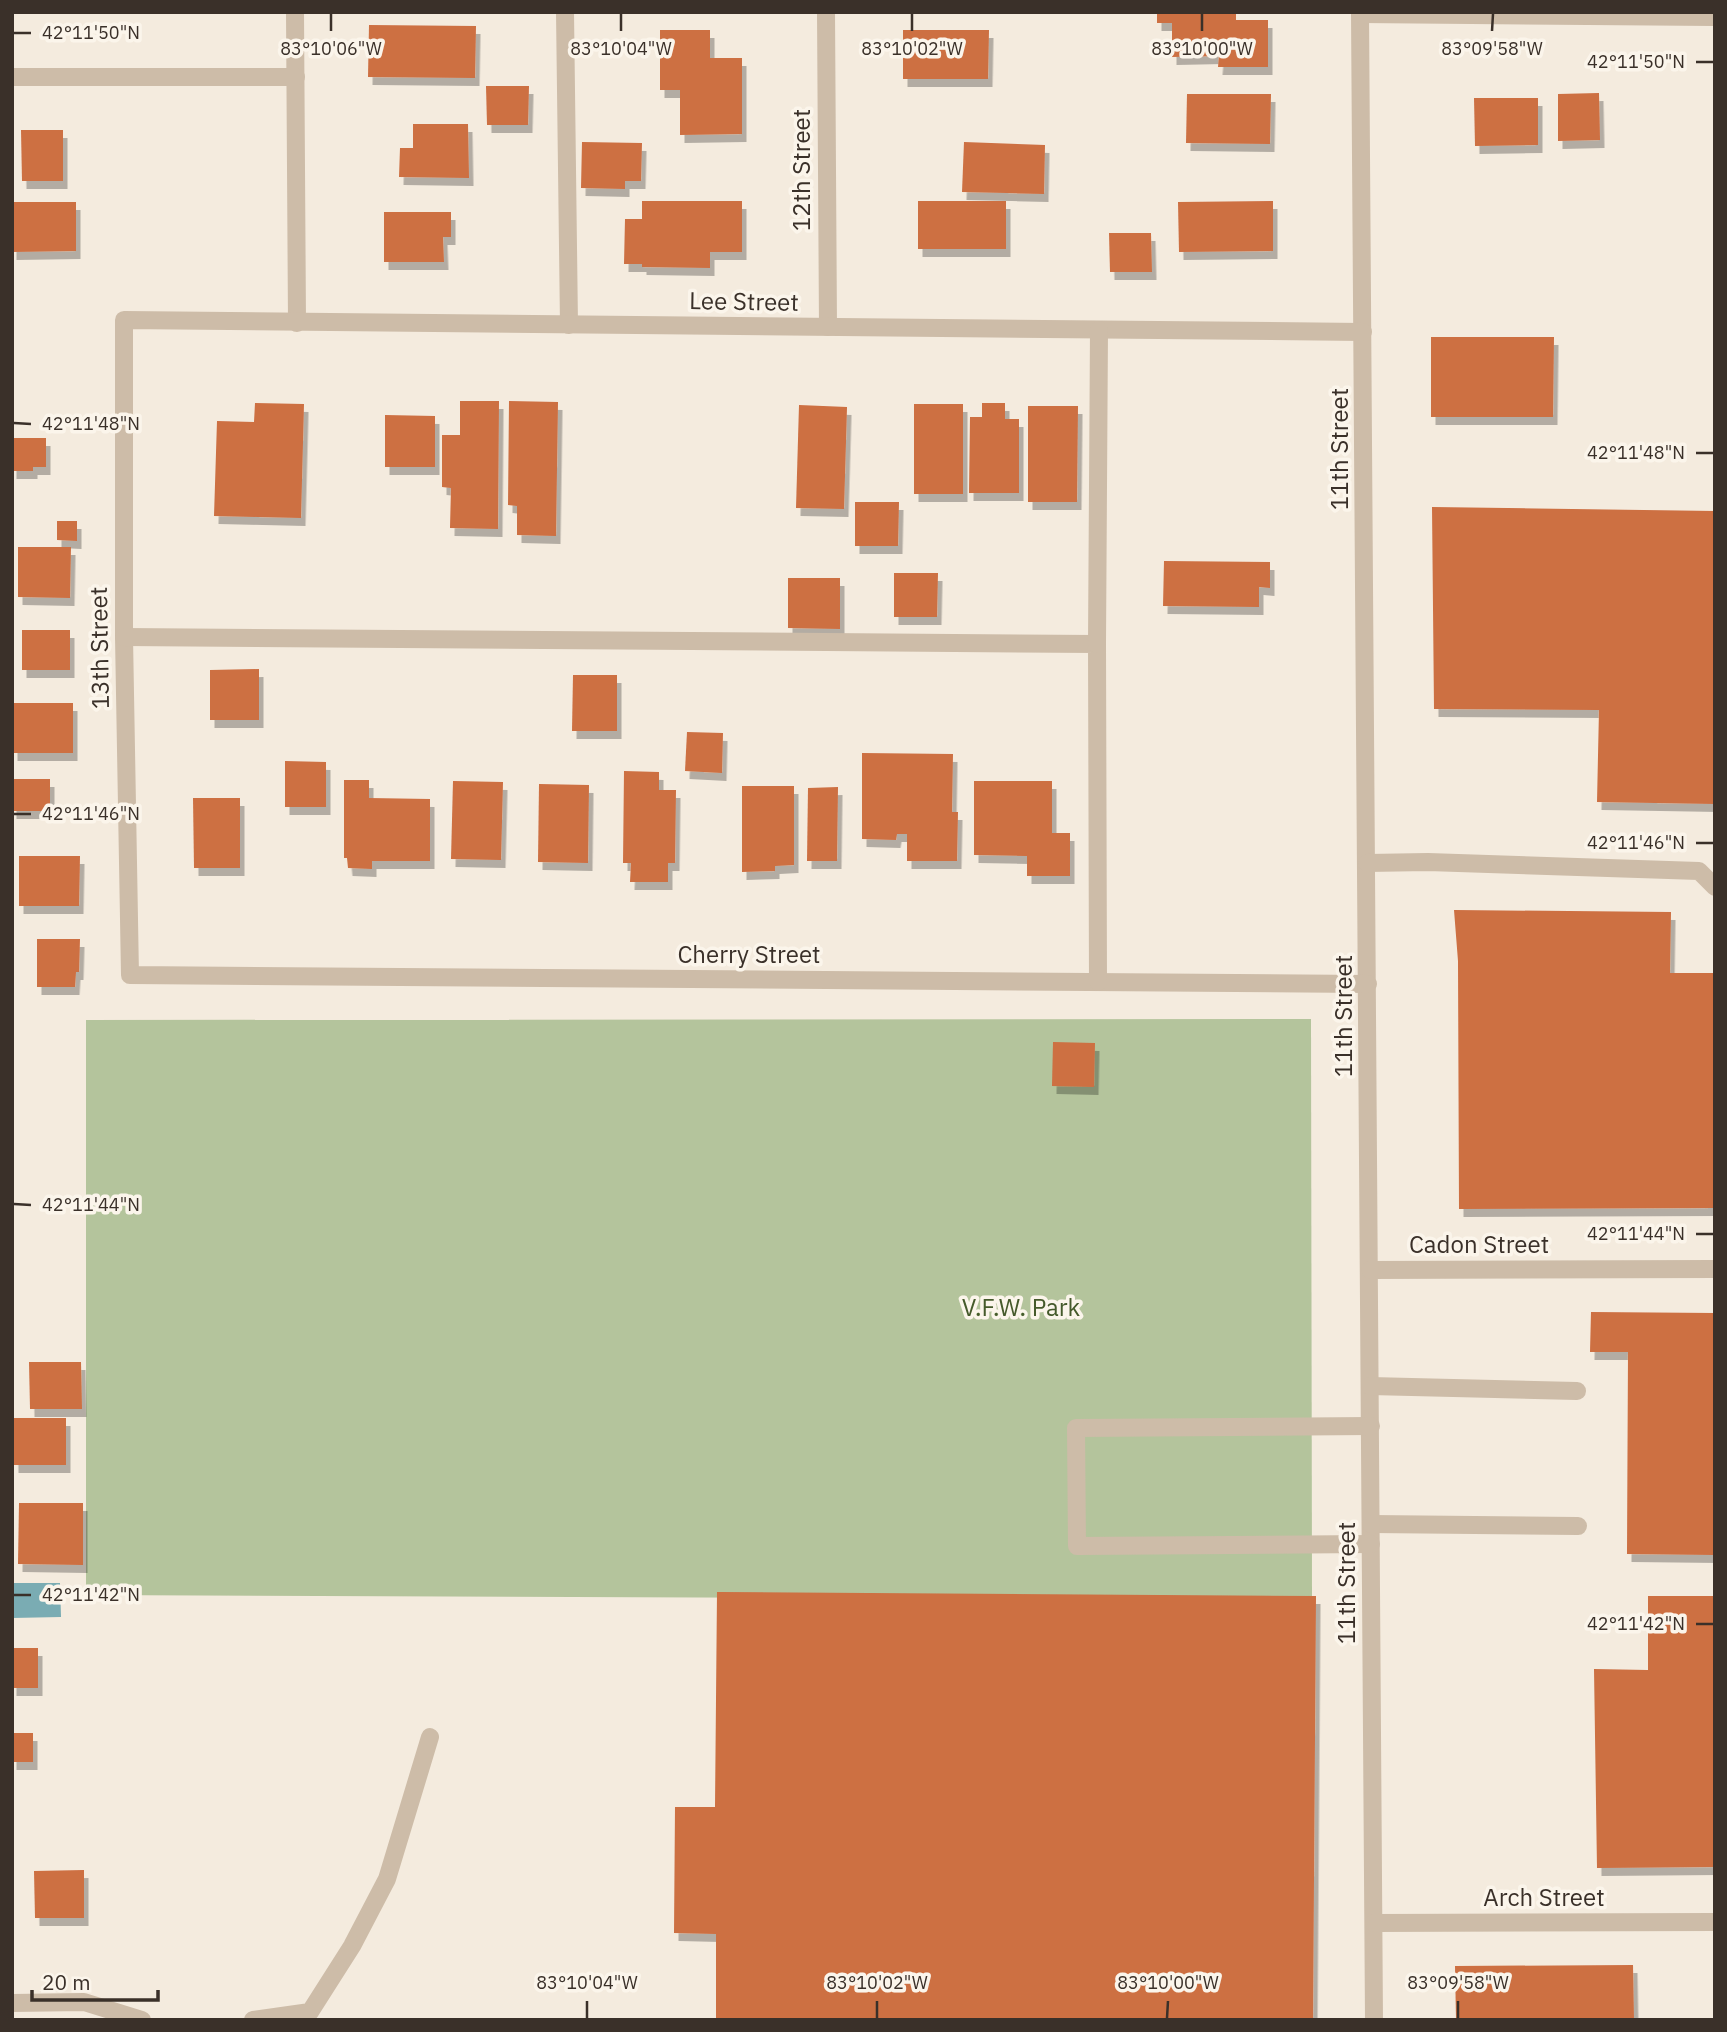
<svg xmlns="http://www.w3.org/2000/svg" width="1727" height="2032" font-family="'IBM Plex Sans',sans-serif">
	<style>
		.green { fill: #b4c49c }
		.water { fill: #7aacb3 }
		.building { fill: #cd6f42; filter: url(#shadow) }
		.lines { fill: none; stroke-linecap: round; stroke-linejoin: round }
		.minor { stroke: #cdbca8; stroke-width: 18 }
		.ticks { fill: none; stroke: #3a3029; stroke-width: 2.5 }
		.labels { text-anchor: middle; stroke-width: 7; stroke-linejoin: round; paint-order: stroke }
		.street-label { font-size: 24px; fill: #3a3029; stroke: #fbf5eb }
		.park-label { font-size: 24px; fill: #455a2b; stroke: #fbf5eb }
		.ticks-label { font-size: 18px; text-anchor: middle; fill: #3a3029; stroke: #fbf5eb; stroke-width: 7; stroke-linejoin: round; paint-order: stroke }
	</style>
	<defs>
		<filter id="shadow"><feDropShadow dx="4.5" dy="8" stdDeviation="0" flood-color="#0004"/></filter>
	</defs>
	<rect width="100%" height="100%" fill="#f4ebde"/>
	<!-- green -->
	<polygon class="green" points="1311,1019 1312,1600 86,1595 86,1020"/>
	<!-- water -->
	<polygon class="water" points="12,1583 60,1583 61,1617 12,1618"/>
	<!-- building -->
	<g class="building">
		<polygon points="1157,12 1236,12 1236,20 1268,20 1268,67 1218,67 1219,56 1172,57 1172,23 1157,23"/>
		<polygon points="369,25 476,26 475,78 368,77"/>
		<polygon points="660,30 710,30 710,58 742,58 742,134 680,135 680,90 660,90"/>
		<polygon points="903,30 989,30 988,79 903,79"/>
		<polygon points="486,86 529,86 528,125 487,125"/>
		<polygon points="1599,93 1600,140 1558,141 1558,94"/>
		<polygon points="1187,94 1271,94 1270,144 1186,143"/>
		<polygon points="1474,98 1538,98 1538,145 1475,146"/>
		<polygon points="413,124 468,124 469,178 399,177 400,148 413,148"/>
		<polygon points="21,130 63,130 63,181 22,181"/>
		<polygon points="582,142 642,143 641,181 625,181 625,189 581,188"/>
		<polygon points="964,142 1045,145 1044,194 962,192"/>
		<polygon points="642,201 742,201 742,252 710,252 710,268 642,267 642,264 624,264 625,219 642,219"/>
		<rect x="918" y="201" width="88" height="48"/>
		<polygon points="1273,201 1273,251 1179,252 1178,202"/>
		<polygon points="12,202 76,202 76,251 12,252"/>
		<polygon points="384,212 451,212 451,237 443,237 444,262 384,262"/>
		<polygon points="1109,233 1151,233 1152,272 1110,272"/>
		<polygon points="1431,337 1554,337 1553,417 1431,417"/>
		<polygon points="460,401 499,401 498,529 450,528 451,488 442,487 442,435 460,435"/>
		<polygon points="509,401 558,402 556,536 517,535 517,506 508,505"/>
		<polygon points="255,403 304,404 301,518 214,516 217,421 254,422"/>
		<polygon points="982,403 1005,403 1005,419 1019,419 1019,493 969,493 970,417 982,417"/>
		<rect x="914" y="404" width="49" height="90"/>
		<polygon points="799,405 847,407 844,509 796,508"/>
		<polygon points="1028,406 1078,406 1077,502 1028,502"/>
		<polygon points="385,415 435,416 435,467 385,467"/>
		<polygon points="12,438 46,438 46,467 33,467 33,471 12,471"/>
		<polygon points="855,502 899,502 898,546 855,546"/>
		<polygon points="1432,507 1715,511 1715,804 1597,802 1599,710 1434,709"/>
		<polygon points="57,521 77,521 77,541 57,540"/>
		<polygon points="18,547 71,547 70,598 18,597"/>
		<polygon points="1164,561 1270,562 1270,588 1259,587 1259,607 1163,606"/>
		<polygon points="894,573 938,573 937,617 894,617"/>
		<polygon points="788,578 840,578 840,629 788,628"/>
		<rect x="22" y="630" width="48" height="40"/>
		<polygon points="259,669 259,720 210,720 210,670"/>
		<polygon points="573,675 617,675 617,731 572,731"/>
		<rect x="13" y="703" width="60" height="50"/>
		<polygon points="687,732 723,733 722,773 685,771"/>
		<polygon points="862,753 953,754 952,812 958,812 957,861 907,861 907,834 897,834 896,840 862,839"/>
		<polygon points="285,761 326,762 326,807 285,807"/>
		<polygon points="624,771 659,772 659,790 676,790 675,863 668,863 668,882 630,882 631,863 623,863"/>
		<rect x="12" y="779" width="38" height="32"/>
		<polygon points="344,780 369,780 369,798 430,799 430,861 372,861 372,869 348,868 347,858 344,858"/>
		<polygon points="453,781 503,782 501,860 451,859"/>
		<polygon points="974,781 1052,781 1052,833 1070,833 1070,876 1027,876 1027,856 974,855"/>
		<polygon points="539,784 589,785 588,863 538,862"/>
		<polygon points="742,786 794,786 794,865 775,866 775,871 742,872"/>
		<polygon points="838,787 837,861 807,861 808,788"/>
		<polygon points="193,798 240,798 240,868 194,868"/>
		<polygon points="19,856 80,856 79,906 19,906"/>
		<polygon points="1454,910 1671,912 1670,973 1715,973 1715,1208 1459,1209 1458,961"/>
		<polygon points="37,939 80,939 79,972 76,972 75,987 37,987"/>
		<polygon points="1053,1042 1095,1043 1094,1087 1052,1086"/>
		<polygon points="1591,1312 1715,1313 1715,1555 1627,1554 1628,1352 1590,1352"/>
		<polygon points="29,1362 81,1362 82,1409 30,1409"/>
		<polygon points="13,1418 66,1418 66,1465 14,1465"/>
		<polygon points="19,1503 83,1503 83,1565 18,1564"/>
		<polygon points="717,1592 1316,1596 1313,2020 716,2020 716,1934 674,1933 675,1807 715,1807"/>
		<polygon points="1648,1596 1715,1596 1715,1867 1597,1868 1594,1669 1648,1670"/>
		<rect x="12" y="1648" width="26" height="40"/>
		<rect x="12" y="1733" width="21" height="29"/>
		<polygon points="84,1870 84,1918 35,1918 34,1871"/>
		<polygon points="1633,1965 1634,2020 1456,2020 1455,1966"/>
	</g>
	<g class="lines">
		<!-- minor -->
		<g class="minor">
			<polyline points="295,12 297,323"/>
			<polyline points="565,12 569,325"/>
			<polyline points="826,12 828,327"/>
			<polyline points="1360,12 1374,2020"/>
			<polyline points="1360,14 1715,17"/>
			<polyline points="12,77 296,77"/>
			<polyline points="1363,332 124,320 124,637 130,975 1368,984"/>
			<polyline points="124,637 1097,644 1098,982"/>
			<polyline points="1097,644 1099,330"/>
			<polyline points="1367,863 1428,862 1699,871 1715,887"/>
			<polyline points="1370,1270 1715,1269"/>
			<polyline points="1370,1386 1577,1391"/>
			<polyline points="1371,1426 1076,1428 1077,1546 1371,1544"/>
			<polyline points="1371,1524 1578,1526"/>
			<polyline points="1374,1923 1715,1922"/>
			<polyline points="12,2003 84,2002 142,2020"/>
			<polyline points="253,2020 310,2012 352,1946 387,1879 430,1737"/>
		</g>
	</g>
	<!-- ticks -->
	<path class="ticks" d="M 331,31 L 331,14M 621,31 L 621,14M 912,31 L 912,14M 1202,31 L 1202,14M 1492,31 L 1493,14M 14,33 L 31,33M 1696,62 L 1713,62M 14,423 L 31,424M 1696,453 L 1713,453M 14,814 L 31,814M 1696,843 L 1713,843M 14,1204 L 31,1205M 1696,1234 L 1713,1234M 14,1595 L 31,1595M 1696,1624 L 1713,1624M 587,2018 L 587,2001M 877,2018 L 877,2001M 1167,2018 L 1168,2001M 1458,2018 L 1458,2001"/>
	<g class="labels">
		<!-- street labels -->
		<g class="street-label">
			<text transform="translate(802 170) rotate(-90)" y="8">12th Street</text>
			<text transform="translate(744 302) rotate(1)" y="8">Lee Street</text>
			<text transform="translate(1340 449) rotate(-90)" y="8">11th Street</text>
			<text transform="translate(100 648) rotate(-91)" y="8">13th Street</text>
			<text x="749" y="963">Cherry Street</text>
			<text transform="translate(1344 1016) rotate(-90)" y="8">11th Street</text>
			<text x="1479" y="1253">Cadon Street</text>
			<text transform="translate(1347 1583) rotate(-90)" y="8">11th Street</text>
			<text x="1544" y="1906">Arch Street</text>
		</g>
		<!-- park labels -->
		<g class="park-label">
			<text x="1021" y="1316">V.F.W. Park</text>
		</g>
	</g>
	<g class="ticks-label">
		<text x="91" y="39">42°11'50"N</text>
		<text x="331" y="55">83°10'06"W</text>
		<text x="621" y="55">83°10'04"W</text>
		<text x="912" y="55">83°10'02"W</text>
		<text x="1202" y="55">83°10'00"W</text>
		<text x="1492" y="55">83°09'58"W</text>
		<text x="1636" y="68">42°11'50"N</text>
		<text x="91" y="430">42°11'48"N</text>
		<text x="1636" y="459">42°11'48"N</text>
		<text x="91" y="820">42°11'46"N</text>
		<text x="1636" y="849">42°11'46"N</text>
		<text x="91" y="1211">42°11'44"N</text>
		<text x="1636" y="1240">42°11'44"N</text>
		<text x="91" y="1601">42°11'42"N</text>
		<text x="1636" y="1630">42°11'42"N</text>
		<text x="587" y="1989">83°10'04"W</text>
		<text x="877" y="1989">83°10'02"W</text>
		<text x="1168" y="1989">83°10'00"W</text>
		<text x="1458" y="1989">83°09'58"W</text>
	</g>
	<!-- border -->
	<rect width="1727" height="2032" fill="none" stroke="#3a3029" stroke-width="28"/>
	<!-- scale -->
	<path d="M32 1990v10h126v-10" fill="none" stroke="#3a3029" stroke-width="3.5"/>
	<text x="42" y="1990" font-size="21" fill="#3a3029" stroke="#fbf5eb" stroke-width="5" paint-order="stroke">20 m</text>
</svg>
